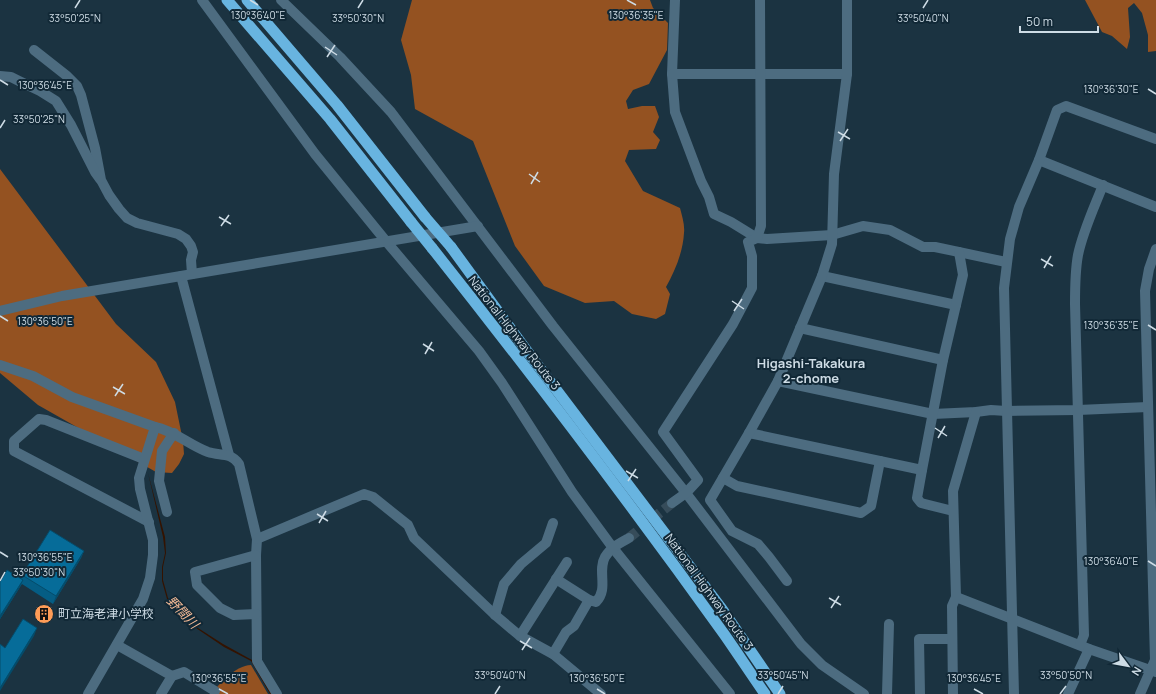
<svg xmlns="http://www.w3.org/2000/svg" width="1156" height="694" font-family="Manrope,'Noto Sans JP',sans-serif">
	<style>
		.forest { fill: #945221 }
		.water { fill: #341300 }
		.lines { fill: none; stroke-linecap: round; stroke-linejoin: round }
		.minor-tunnel { stroke: #364c5a; stroke-width: 10; stroke-dasharray: 10 5; stroke-linecap: butt }
		.minor { stroke: #4d6c80; stroke-width: 10 }
		.tertiary { stroke: #4d6c80; stroke-width: 10 }
		.trunk { stroke: #68b4e0; stroke-width: 11 }
		.trunk-bridge { stroke: #68b4e0; stroke-width: 11 }
		.wall { fill: #055d84 }
		.shaded-wall { fill: #044c6b }
		.building { fill: #066c99; stroke: #044c6b }
		.ticks { fill: none; stroke: #cedce5; stroke-width: 1.5 }
		.labels { text-anchor: middle; stroke-width: 4; stroke-linejoin: round; paint-order: stroke }
		.street-label { font-size: 12px; fill: #cedce5; stroke: #112836 }
		.poi-label { font-size: 12px; fill: #cedce5; stroke: #112836; text-anchor: start }
		.neighbourhood-label { font-size: 13px; font-weight: bold; fill: #cedce5; stroke: #112836 }
		.water-label { font-size: 13px; font-style: italic; fill: #f5bb97; stroke: #112836 }
		.ticks-label { font-size: 10px; text-anchor: middle; fill: #cedce5; stroke: #112836; stroke-width: 4; stroke-linejoin: round; paint-order: stroke }
	</style>
	<rect width="100%" height="100%" fill="#1b3341"/>
	<!-- forest -->
	<g class="forest">
		<path d="M 412,0 L 650,0 L 653,8 L 668,23 L 667,50 L 649,84 L 633,90 L 626,101 L 628,109 L 642,106 L 655,106 L 659,117 L 653,132 L 660,140 L 656,149 L 629,150 L 625,161 L 643,191 L 680,208 C 682,216 685,225 684,233 C 683,252 675,271 666,287 L 670,294 L 665,314 L 656,319 L 632,314 L 614,301 L 585,303 L 544,286 L 515,246 L 473,141 L 415,109 L 411,75 L 401,40 Z"/>
		<polygon points="1085,0 1156,0 1156,51 1148,52 1148,35 1142,13 1134,3 1128,8 1130,37 1127,49 1112,36 1102,32"/>
		<polygon points="0,169 116,324 156,362 175,402 183,441 184,454 179,464 172,473 156,472 38,405 0,373"/>
		<path d="M 251,665 L 268,694 L 211,694 C 221,682 235,666 251,665 Z"/>
	</g>
	<!-- water -->
	<polygon class="water" points="148,473 165,537 166,553 163,567 163,580 168,598 179,610 198,628 223,644 252,660 273,694 270,694 251,661 224,647 196,628 167,599 162,581 162,567 165,553 163,537"/>
	<g class="lines">
		<!-- minor-tunnel -->
		<polyline class="minor-tunnel" points="629,538 672,503"/>
		<!-- minor -->
		<g class="minor">
			<polyline points="202,0 315,154 385,240 479,351 502,383 572,492 613,548 730,694"/>
			<polyline points="281,0 340,57 391,112 553,326 686,493 801,644 822,665 864,694"/>
			<polyline points="675,0 672,74 675,112 701,181 709,197 714,214 731,222 757,238 767,239 832,235 863,226 890,230 923,247 935,247 1006,262"/>
			<polyline points="34,50 67,76 77,86 81,95 95,148 101,180 109,195 119,209 127,218 137,223 178,234 186,239 191,246 193,252 191,260 192,274"/>
			<polyline points="672,74 847,74"/>
			<polyline points="0,76 11,77 19,81 40,91 56,101 71,125 95,172 100,179"/>
			<polyline points="1039,160 1156,207"/>
			<polyline points="181,276 229,455"/>
			<polyline points="822,276 956,305"/>
			<polyline points="800,328 943,360"/>
			<path d="M 0,365 L 33,376 L 72,397 L 155,427 C 175,431 189,445 208,452 C 220,456 231,452 239,464 L 257,539 L 256,555 L 257,661 L 277,694"/>
			<polyline points="778,381 933,414 976,412 991,410 1006,411 1078,410 1148,407"/>
			<polyline points="749,433 922,470 943,360 963,275 959,252"/>
			<polyline points="144,459 46,420 39,419 14,441 14,451 149,522"/>
			<polyline points="922,470 917,498 921,503 953,511"/>
			<polyline points="723,478 737,486 861,513 871,506 880,461"/>
			<polyline points="672,503 686,493 698,480 663,432 733,324 752,288 752,256 748,242 757,238 761,226 760,0"/>
			<polyline points="167,512 159,481 162,451 174,433"/>
			<polyline points="257,539 364,494 373,497 408,525 414,538 495,615 520,636 553,654 601,694"/>
			<polyline points="256,555 195,572 197,585 220,608 234,615 256,614"/>
			<polyline points="556,579 589,600"/>
			<polyline points="787,581 769,557 758,544 732,531 710,500 749,433 778,381 822,276 832,244 834,174 847,74 847,0"/>
			<polyline points="956,597 1089,649 1156,672"/>
			<polyline points="495,615 504,584 521,564 546,543 553,523"/>
			<polyline points="520,636 567,562"/>
			<polyline points="117,645 172,676 161,694"/>
			<path d="M 1080,645 L 1084,635 L 1075,304 C 1075,288 1075,271 1078,255 C 1083,231 1094,208 1103,185"/>
			<path d="M 553,654 L 566,632 L 574,626 L 589,600 L 596,602 C 609,589 597,571 605,557 C 610,548 620,543 629,538"/>
			<polyline points="172,676 184,672 215,691"/>
			<polyline points="887,694 889,624"/>
			<polyline points="920,694 919,639 952,639"/>
			<polyline points="953,694 952,606 956,597 953,491 976,412"/>
			<polyline points="1014,694 1004,288 1010,239 1019,207 1039,160 1057,110 1066,106 1156,139"/>
			<polyline points="1068,694 1089,649"/>
			<polyline points="1140,694 1155,660 1145,291 1149,269 1156,249"/>
		</g>
		<!-- tertiary -->
		<g class="tertiary">
			<polyline points="0,311 62,296 478,226"/>
			<polyline points="88,694 143,599 150,578 153,555 153,540 140,489 139,478 155,427"/>
		</g>
		<!-- trunk -->
		<g class="trunk">
			<polyline points="227,0 330,119 411,222"/>
			<polyline points="247,0 337,105 425,217"/>
			<polyline points="451,247 524,347 722,609 780,694"/>
			<path d="M 432,248 C 532,374 630,503 724,634 C 738,654 751,674 765,694"/>
		</g>
		<!-- trunk-bridge -->
		<g class="trunk-bridge">
			<polyline points="425,217 451,247"/>
			<polyline points="411,222 432,248"/>
		</g>
	</g>
	<!-- wall -->
	<polygon class="wall" points="84,551 81,558 53,604 22,584 20,587 0,619 0,582 20,578 22,575"/>
	<!-- shaded-wall -->
	<g class="shaded-wall">
		<polygon points="84,551 81,558 53,604 56,596"/>
		<polygon points="23,580 20,587 0,619 0,616"/>
		<polygon points="37,628 34,636 0,691 0,688"/>
	</g>
	<!-- building -->
	<g class="building">
		<polygon points="50,530 84,551 56,596 22,575"/>
		<polygon points="7,570 23,580 0,616 0,582"/>
		<polygon points="23,619 37,628 0,688 0,644 5,648"/>
	</g>
	<!-- ticks -->
	<path class="ticks" d="M 250,0 L 258,5M 627,0 L 636,5M 75,8 L 80,0M 358,8 L 363,0M 923,8 L 928,0M 325,47 L 337,55M 327,57 L 335,45M 0,80 L 8,85M 1148,89 L 1156,94M 0,128 L 5,120M 838,132 L 850,139M 840,141 L 848,129M 529,174 L 540,182M 531,184 L 538,172M 219,217 L 231,224M 221,226 L 229,215M 1041,259 L 1053,266M 1044,268 L 1051,256M 732,301 L 744,309M 734,311 L 742,299M 0,316 L 8,321M 1148,325 L 1156,330M 423,344 L 434,351M 425,354 L 432,342M 113,387 L 125,394M 115,396 L 123,384M 935,428 L 947,436M 938,438 L 945,426M 626,471 L 638,478M 628,481 L 636,469M 317,514 L 328,521M 319,523 L 326,511M 0,552 L 8,557M 1148,561 L 1156,566M 0,581 L 5,572M 829,598 L 841,605M 831,608 L 839,596M 520,641 L 532,648M 522,650 L 530,638M 219,689 L 228,694M 597,689 L 605,694M 974,689 L 983,694M 495,694 L 500,686M 778,694 L 783,686M 1060,694 L 1066,686"/>
	<!-- icons -->
	<defs>
		<symbol id="building-disc" viewBox="-11 -11 22 22"><circle r="9.5" fill="#fe9c57" stroke="#112836"/><path d="M-4-6H4V6H1V3H-1V6H-4ZM-2.5-4.3h1.7v1.8h-1.7ZM.8-4.3h1.7v1.8H.8ZM-2.5-1h1.7V.8h-1.7ZM.8-1h1.7V.8H.8Z" fill="#111"/></symbol>
	</defs>
	<g fill-rule="evenodd">
		<use href="#building-disc" x="33" y="603" width="22" height="22"/>
	</g>
	<g class="labels">
		<!-- street labels -->
		<g class="street-label">
			<text transform="translate(514 333) rotate(52)" y="4">National Highway Route 3</text>
			<text transform="translate(709 592) rotate(54)" y="4">National Highway Route 3</text>
		</g>
		<!-- poi labels -->
		<g class="poi-label">
			<text x="58" y="618">町立海老津小学校</text>
		</g>
		<!-- neighbourhood labels -->
		<g class="neighbourhood-label">
			<text x="811" y="368">Higashi-Takakura<tspan x="811" dy="15">2-chome</tspan></text>
		</g>
		<!-- water labels -->
		<g class="water-label">
			<text transform="translate(183 612) rotate(46)" y="5">野間川</text>
		</g>
	</g>
	<g class="ticks-label">
		<text x="258" y="19">130°36'40"E</text>
		<text x="636" y="19">130°36'35"E</text>
		<text x="75" y="22">33°50'25"N</text>
		<text x="358" y="22">33°50'30"N</text>
		<text x="923" y="22">33°50'40"N</text>
		<text x="45" y="89">130°36'45"E</text>
		<text x="1111" y="93">130°36'30"E</text>
		<text x="39" y="123">33°50'25"N</text>
		<text x="45" y="325">130°36'50"E</text>
		<text x="1111" y="329">130°36'35"E</text>
		<text x="45" y="561">130°36'55"E</text>
		<text x="1111" y="565">130°36'40"E</text>
		<text x="39" y="576">33°50'30"N</text>
		<text x="500" y="679">33°50'40"N</text>
		<text x="783" y="679">33°50'45"N</text>
		<text x="1066" y="679">33°50'50"N</text>
		<text x="219" y="682">130°36'55"E</text>
		<text x="597" y="682">130°36'50"E</text>
		<text x="974" y="682">130°36'45"E</text>
	</g>
	<!-- north arrow -->
	<g transform="translate(1128 666) rotate(122)" stroke="#112836" stroke-width="3" paint-order="stroke">
	<path d="M0-3L7 15L0 10L-7 15Z" fill="#cedce5"/>
	<text y="-6" font-size="11" font-weight="bold" text-anchor="middle" fill="#cedce5">N</text>
	</g>
	<!-- scale -->
	<path d="M1020 26v6h78v-6" fill="none" stroke="#cedce5" stroke-width="2"/>
	<text x="1026" y="26" font-size="12" fill="#cedce5" stroke="#112836" stroke-width="3" paint-order="stroke">50 m</text>
</svg>
